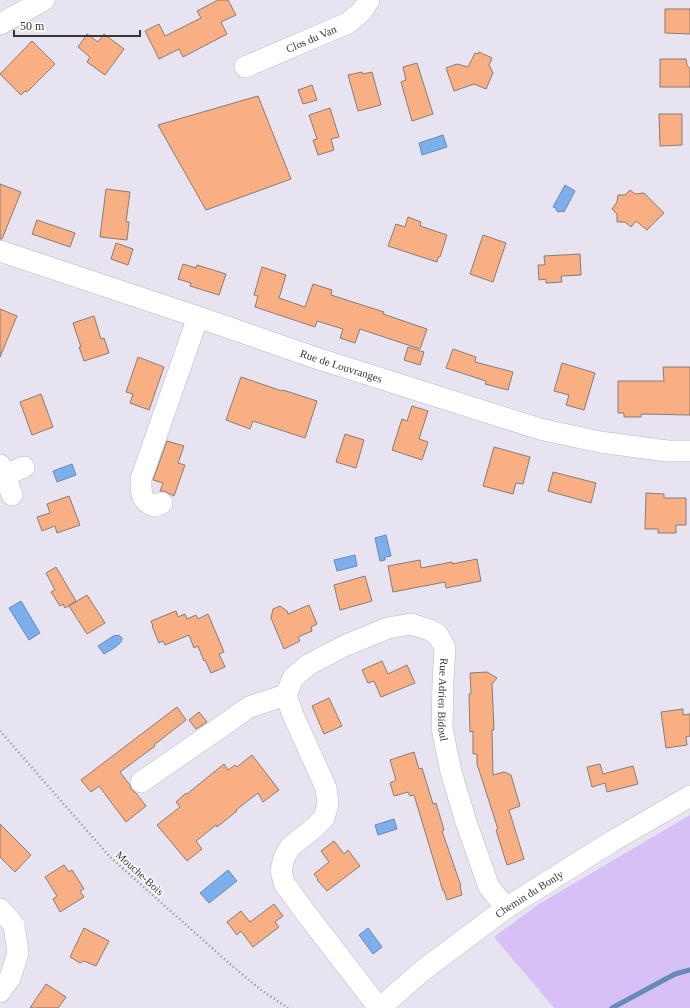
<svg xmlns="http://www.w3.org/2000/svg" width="690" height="1008" font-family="'Times New Roman',serif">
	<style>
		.green { fill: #d6c0f6 }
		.water { fill: #7cafec; stroke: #678ab7 }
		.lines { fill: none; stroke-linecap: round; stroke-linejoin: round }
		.stream { stroke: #678ab7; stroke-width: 5 }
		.building { fill: #f9af84; stroke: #887b74 }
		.minor-casing { stroke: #bbb6c3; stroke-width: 22 }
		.path { stroke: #89868f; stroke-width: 2.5; stroke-dasharray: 1 3; stroke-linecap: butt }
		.minor { stroke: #fff; stroke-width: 21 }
		.labels { text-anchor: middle; stroke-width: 3; stroke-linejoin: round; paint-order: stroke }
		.street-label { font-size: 11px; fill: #37353a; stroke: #fff }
	</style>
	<rect width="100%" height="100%" fill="#e8e3f0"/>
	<!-- green -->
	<polygon class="green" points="690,815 690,1008 554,1008 494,937 539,904"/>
	<!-- water -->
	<g class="water">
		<polygon points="443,135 447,147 422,155 419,143"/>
		<polygon points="565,185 575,191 564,212 562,211 558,212 556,210 556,208 553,207"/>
		<polygon points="72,464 76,475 57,482 53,471"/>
		<polygon points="386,535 391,556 385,557 385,560 380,561 375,538"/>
		<polygon points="355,555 357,566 337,571 334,560"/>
		<polygon points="21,601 40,633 29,640 9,608"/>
		<path d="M 115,635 L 116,636 L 119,635 C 120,636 121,637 122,638 C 123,644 109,651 104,654 L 98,646 Z"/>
		<polygon points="394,819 397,829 378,835 375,825"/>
		<polygon points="228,870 237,881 209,903 200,893"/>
		<polygon points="368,928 382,947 373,954 359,935"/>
	</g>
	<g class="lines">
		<!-- stream -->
		<polyline class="stream" points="612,1008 675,974 690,970"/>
	</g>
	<!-- building -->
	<g class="building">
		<polygon points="218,0 228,0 236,15 221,22 227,34 183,57 179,49 159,59 145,31 159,24 165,36 201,18 197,11"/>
		<polygon points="665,9 690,9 690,34 665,33"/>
		<polygon points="87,34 98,42 104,34 124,49 105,75 87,62 90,57 78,47"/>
		<polygon points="32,41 55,64 27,92 25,91 21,95 0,74"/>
		<polygon points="479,52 492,58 489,65 493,73 486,89 474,84 454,91 446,68 457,64 468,67 475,53 478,54"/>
		<polygon points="660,59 686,59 687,65 690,69 690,87 660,87"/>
		<polygon points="417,63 433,114 412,121 401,82 406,80 403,67"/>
		<polygon points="362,72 363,74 372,72 381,105 358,111 348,75"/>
		<polygon points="312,85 317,100 303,104 298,90"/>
		<polygon points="258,96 291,179 206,210 158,125"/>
		<polygon points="330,108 339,137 331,139 334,150 318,155 313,140 317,139 309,115"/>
		<polygon points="659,114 682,114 682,145 660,146"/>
		<polygon points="0,184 21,192 2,239 0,239"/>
		<polygon points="106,189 130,192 126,222 129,222 127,240 100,237"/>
		<polygon points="630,190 635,194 644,193 664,213 647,230 636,221 631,227 625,222 617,222 617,214 612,209 617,202 618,195 625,195"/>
		<polygon points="408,217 421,222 420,226 447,235 440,257 438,257 437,262 388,246 396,224 405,227"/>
		<polygon points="37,220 75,233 70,247 32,234"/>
		<polygon points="483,235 506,243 493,282 470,274"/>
		<polygon points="116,243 133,249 128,265 111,259"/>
		<polygon points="580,254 581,275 561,276 562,282 546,283 546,279 539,280 538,265 545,265 544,256"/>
		<polygon points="183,264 196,268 197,265 226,274 219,295 190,286 191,283 178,279"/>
		<polygon points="262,267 286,275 279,298 305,307 313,284 332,290 331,295 384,312 383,314 427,329 420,349 360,329 355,343 340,338 343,329 317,321 315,327 255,307 258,296 254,295"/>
		<polygon points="0,309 17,316 0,357"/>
		<polygon points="94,316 101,339 104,338 109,353 84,361 79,347 81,347 73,323"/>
		<polygon points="408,347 424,352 420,365 404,360"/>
		<polygon points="453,349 476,357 475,362 513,372 508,390 485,384 486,381 446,368"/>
		<polygon points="138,357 164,367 149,410 130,403 133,394 126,392"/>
		<polygon points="562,363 595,373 584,410 566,405 569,395 554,391"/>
		<polygon points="663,367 690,367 690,415 641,414 641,417 624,417 624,413 618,413 618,381 664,381"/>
		<polygon points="241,377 282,391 283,390 317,401 305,438 253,421 250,429 226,420"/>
		<polygon points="41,394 53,427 32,435 20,402"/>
		<polygon points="412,406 428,411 419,439 428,442 422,460 392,450 402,419 407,421"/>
		<polygon points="345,434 364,440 356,468 336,462"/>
		<polygon points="167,441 184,446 178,463 185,465 174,496 164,491 160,491 163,483 153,480"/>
		<polygon points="494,447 530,457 523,484 516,483 513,494 483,486"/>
		<polygon points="553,472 596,483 591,503 548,491"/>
		<polygon points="646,493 664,494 664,498 686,498 686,525 676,525 676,533 658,533 658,529 645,529"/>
		<polygon points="69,496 80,525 57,533 55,526 42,531 37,517 50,513 47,504"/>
		<polygon points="477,559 481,581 446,588 445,582 393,592 388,566 420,560 421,568 452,562 452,564"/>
		<polygon points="56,567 76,601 65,608 63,604 60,606 51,592 55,590 46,573"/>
		<polygon points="365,576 372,601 340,610 334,585"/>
		<polygon points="87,595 105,623 87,634 69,606"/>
		<polygon points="309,605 317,624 311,627 312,631 298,637 300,641 284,649 271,618 273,609 280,606 287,611 288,614"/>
		<polygon points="176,611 178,617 185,614 187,619 196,615 198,619 208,614 224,652 219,654 225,667 211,673 205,660 204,661 198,646 194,648 189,635 165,645 163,641 159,643 152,626 153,626 151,621"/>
		<polygon points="382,661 388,674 407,665 415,683 381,697 374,681 368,683 362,670"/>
		<polygon points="487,672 497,678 492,684 494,730 492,730 493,775 504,772 511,775 520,806 509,810 524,859 507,865 496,830 498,829 477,764 477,754 473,754 473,731 470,732 469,694 471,694 470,673"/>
		<polygon points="329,698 342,726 324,734 312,706"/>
		<polygon points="177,707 186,720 154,745 155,746 120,772 130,785 131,789 136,793 146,806 126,822 99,786 91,792 81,780"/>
		<polygon points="683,709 683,715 690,714 690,736 686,737 687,745 666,748 661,712"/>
		<polygon points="199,712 207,722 196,729 189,720"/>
		<polygon points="414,752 419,769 422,768 433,804 436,803 444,830 442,831 451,857 461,886 460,886 462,895 447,900 444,891 443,891 414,795 410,796 408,792 394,796 390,783 396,780 390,760"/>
		<polygon points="252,755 279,790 263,802 258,793 236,810 237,811 217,827 216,825 196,841 202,849 187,861 157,825 180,807 176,802 186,793 187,794 224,764 228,770 235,765 237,767"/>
		<polygon points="600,764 603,774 633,766 638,784 607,792 605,783 592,787 587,767"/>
		<polygon points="0,824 31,855 15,872 0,857"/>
		<polygon points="334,841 344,854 348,850 360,866 327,891 317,880 318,879 314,874 329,862 321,851"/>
		<polygon points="64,865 69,872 72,870 84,889 80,891 84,897 60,912 53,899 57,896 45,877"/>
		<polygon points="274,904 283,916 275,922 279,927 253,947 241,931 237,935 227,922 241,911 250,922"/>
		<polygon points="84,928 109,941 96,966 84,961 80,963 70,957"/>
		<polygon points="46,984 66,997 58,1008 30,1008"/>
	</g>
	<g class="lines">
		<defs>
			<g id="minor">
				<polyline points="0,24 44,0"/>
				<path id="s1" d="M 245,67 L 348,23 L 362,11 L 369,0"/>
				<path id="s2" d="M 0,251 L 198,317 L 316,358 L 540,429 L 600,442 L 667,451 L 690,451"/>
				<polyline points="0,465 5,475 12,495"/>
				<polyline points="5,475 24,467"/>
				<path d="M 162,503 L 155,506 C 140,501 141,493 141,479 L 198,317"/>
				<polyline points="286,695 293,715 326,788 328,804 324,818 314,828 290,847 284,858 281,870 284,883 305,912 379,1008"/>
				<path id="s3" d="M 141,782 L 221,727 L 249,707 L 286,695 L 293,678 L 308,665 L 344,646 L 388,628 L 411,624 L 430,630 L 438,635 L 445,648 L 443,682 L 442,728 L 451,772 L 466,822 L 489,887 L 506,908"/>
				<polyline points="0,909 14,925 18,953 10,978 0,992"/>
				<path id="s4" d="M 380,1008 L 422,971 L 506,908 L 611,842 L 690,796"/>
			</g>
		</defs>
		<!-- minor casing -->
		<use href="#minor" class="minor-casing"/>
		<!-- path -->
		<polyline class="path" points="0,731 110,857 231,965 261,990 288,1008"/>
		<!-- minor -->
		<use href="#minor" class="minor"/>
	</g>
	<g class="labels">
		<!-- street labels -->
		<g class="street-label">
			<text dy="4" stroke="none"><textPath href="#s1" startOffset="72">Clos du Van</textPath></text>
			<text dy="4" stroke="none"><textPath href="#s2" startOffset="360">Rue de Louvranges</textPath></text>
			<text dy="4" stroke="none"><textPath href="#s3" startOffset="416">Rue Adrien Bidoul</textPath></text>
			<text transform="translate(140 873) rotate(42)" y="4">Mouche-Bois</text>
			<text dy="4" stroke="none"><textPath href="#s4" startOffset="188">Chemin du Bonly</textPath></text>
		</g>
	</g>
	<!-- scale -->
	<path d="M14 30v6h126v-6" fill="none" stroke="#37353a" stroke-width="2"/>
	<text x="20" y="30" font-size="12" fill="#37353a" stroke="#ffffff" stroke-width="3" paint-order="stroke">50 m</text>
</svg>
